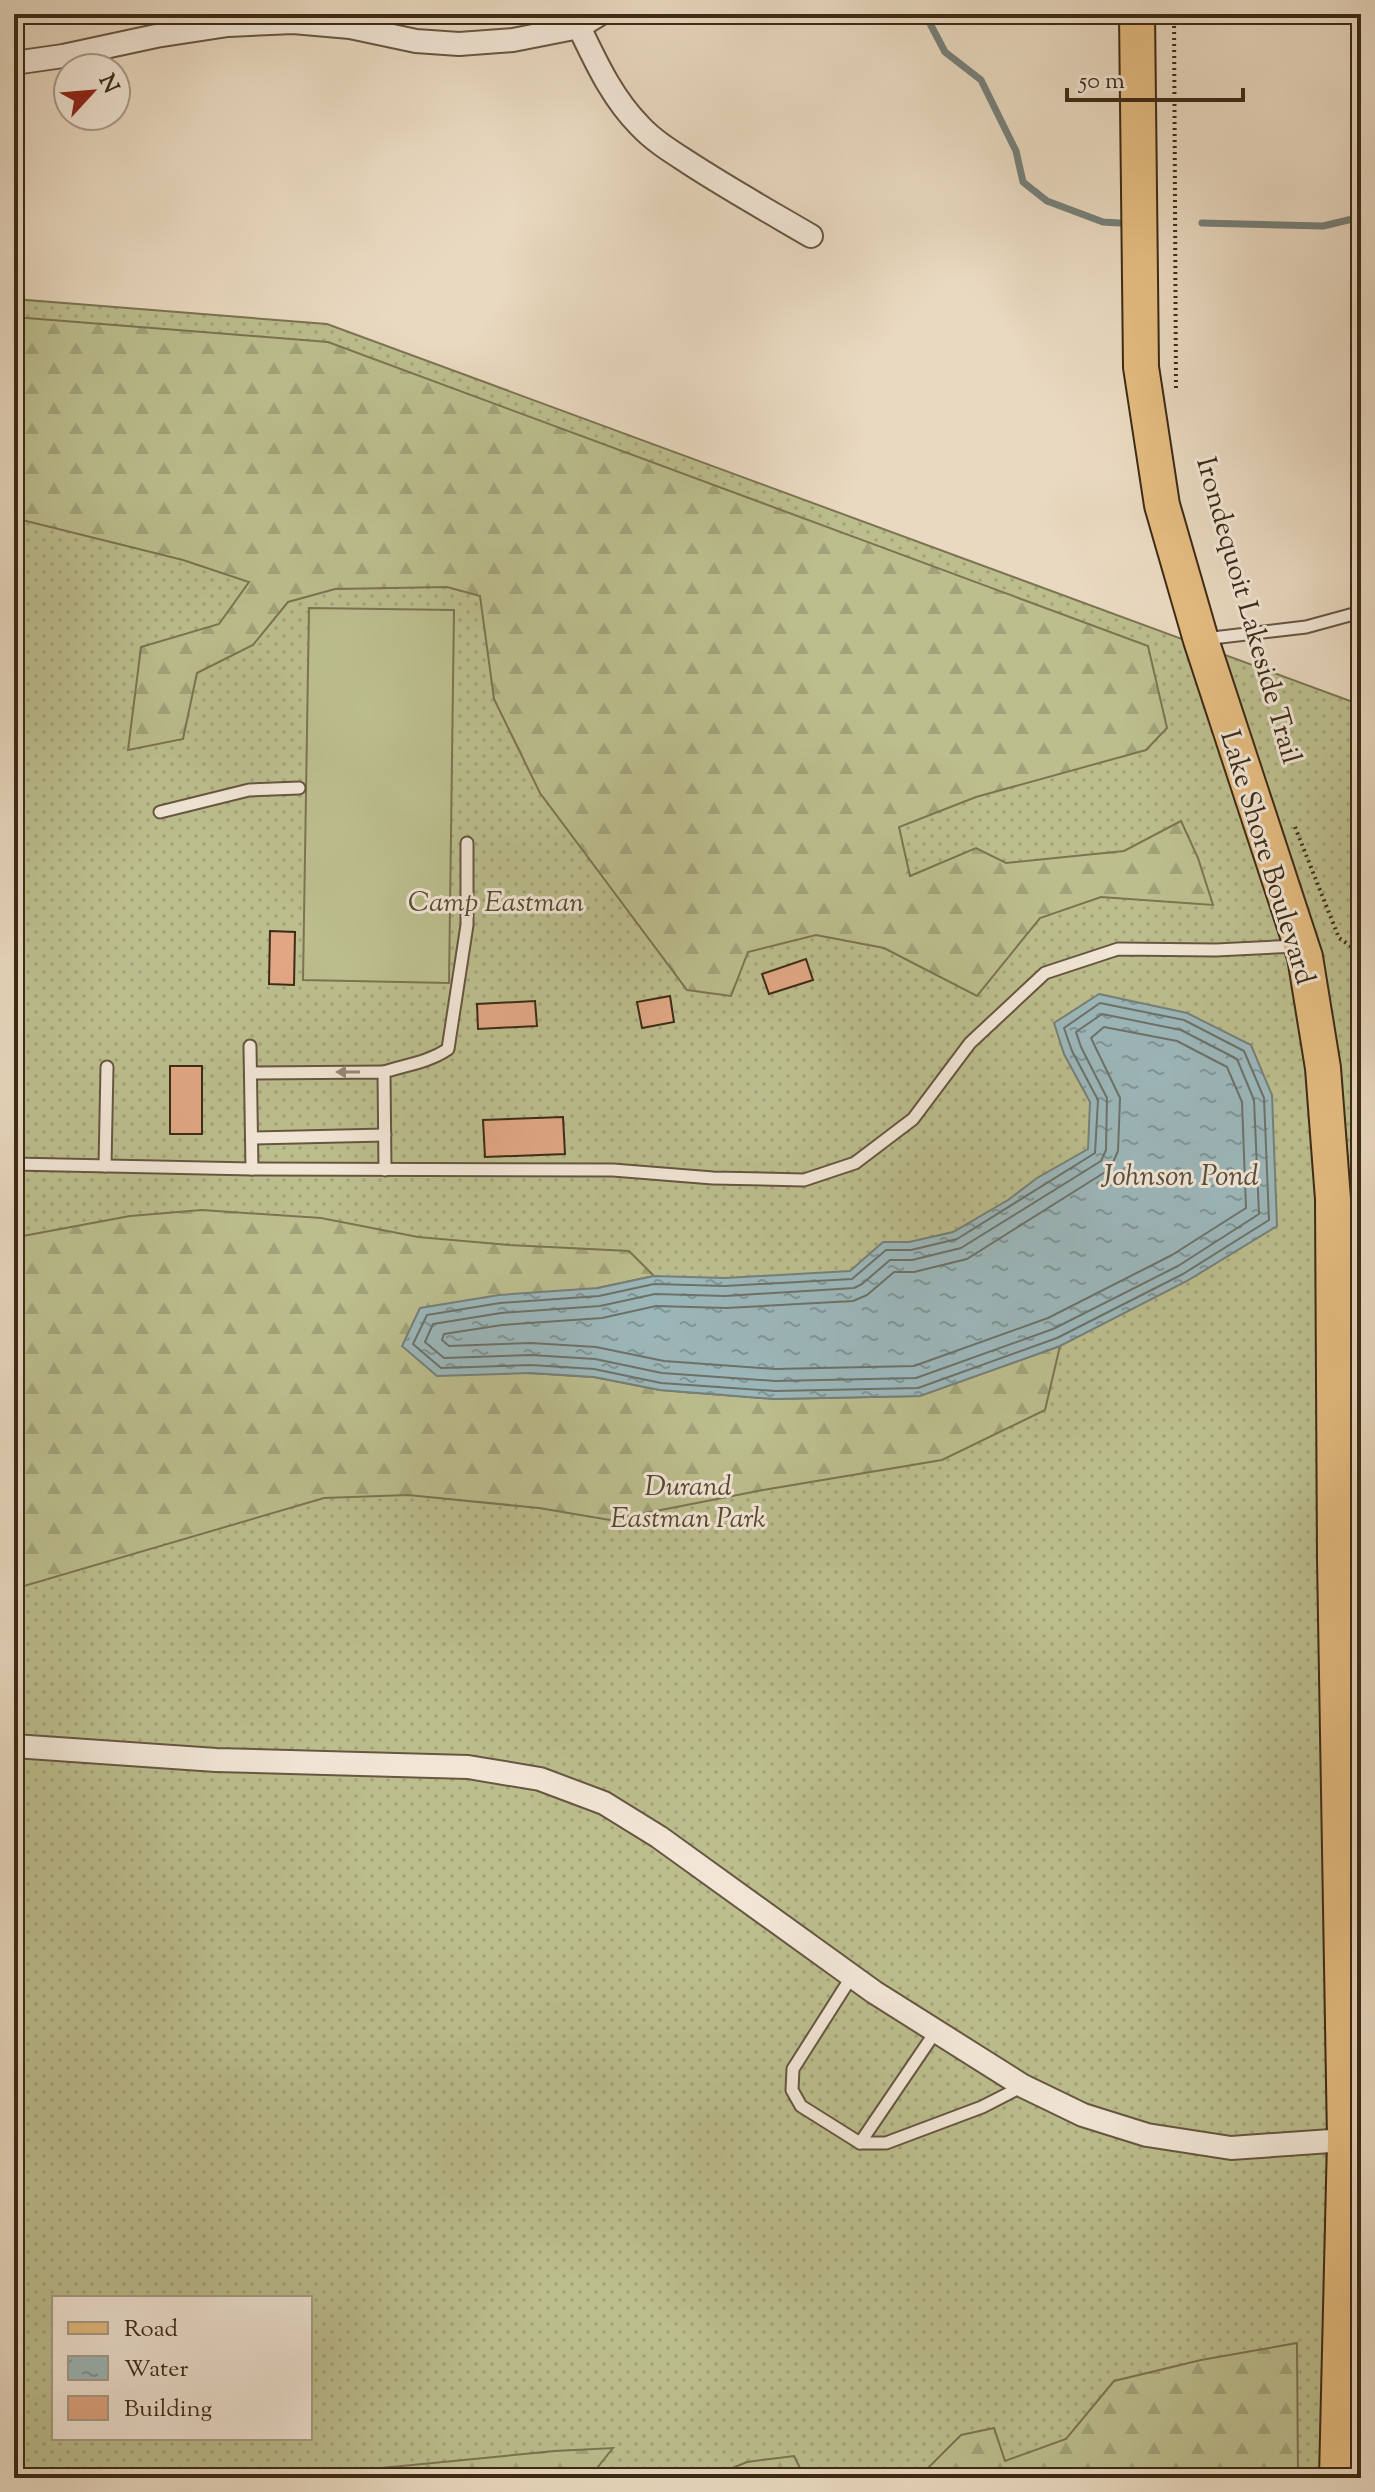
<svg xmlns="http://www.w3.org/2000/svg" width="1375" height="2492" font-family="'Sorts Mill Goudy',serif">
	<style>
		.grass { fill: url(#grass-dots); stroke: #7c7452; stroke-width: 2; fill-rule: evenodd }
		.forest { fill: url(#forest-firs); stroke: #7c7452; stroke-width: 2 }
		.garden { fill: #bcbe8e; stroke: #7c7452; stroke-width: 2 }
		.water { fill: url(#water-ripples); stroke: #76807a; stroke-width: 2 }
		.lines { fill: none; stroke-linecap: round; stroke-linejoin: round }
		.shore { stroke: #6c726a; stroke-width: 2 }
		.stream { stroke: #76807a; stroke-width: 7 }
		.building { fill: #e1a784; stroke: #3d2b17; stroke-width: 2 }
		.lane-casing { stroke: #685641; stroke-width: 15 }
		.street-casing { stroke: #685641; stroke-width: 26 }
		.primary-casing { stroke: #3d2b17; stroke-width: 38 }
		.path { stroke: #3d2b17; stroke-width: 4; stroke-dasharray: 2 4; stroke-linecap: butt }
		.lane { stroke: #f1e6d6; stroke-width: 11 }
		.street { stroke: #f1e6d6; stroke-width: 22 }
		.primary { stroke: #e4bc80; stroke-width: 34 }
		.oneway { fill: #978876 }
		.labels { text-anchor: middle; stroke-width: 6; stroke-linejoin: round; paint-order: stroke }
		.street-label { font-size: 28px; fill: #3d2b17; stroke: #f1e6d6 }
		.park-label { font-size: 28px; font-style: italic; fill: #56482f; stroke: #f1e6d6 }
		.water-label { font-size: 30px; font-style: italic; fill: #554e40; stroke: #f1e6d6 }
	</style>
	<defs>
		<pattern id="grass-dots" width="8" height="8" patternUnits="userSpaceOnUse" patternTransform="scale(2)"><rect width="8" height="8" fill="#bcbe8e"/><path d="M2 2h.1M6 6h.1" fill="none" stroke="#a2a37a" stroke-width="1.8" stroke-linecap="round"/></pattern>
		<pattern id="forest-firs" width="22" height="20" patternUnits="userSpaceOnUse" patternTransform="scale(2)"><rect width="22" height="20" fill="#bcbe8e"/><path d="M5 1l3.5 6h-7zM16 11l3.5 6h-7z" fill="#a2a37a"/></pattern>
		<pattern id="water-ripples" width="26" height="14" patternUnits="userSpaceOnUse" patternTransform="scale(2)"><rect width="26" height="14" fill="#9cb8bc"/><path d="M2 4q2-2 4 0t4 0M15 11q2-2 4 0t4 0" fill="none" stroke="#809698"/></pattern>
	</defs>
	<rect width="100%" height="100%" fill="#e9d9c0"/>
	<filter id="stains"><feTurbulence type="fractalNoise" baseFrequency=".0025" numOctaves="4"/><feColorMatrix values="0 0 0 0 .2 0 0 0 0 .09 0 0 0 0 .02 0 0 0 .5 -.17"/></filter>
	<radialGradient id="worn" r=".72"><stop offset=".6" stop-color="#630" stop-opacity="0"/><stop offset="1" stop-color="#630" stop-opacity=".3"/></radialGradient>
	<!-- grass -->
	<path class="grass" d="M 14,299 L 327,324 L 1361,705 L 1361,2478 L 14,2478 ZM 54,2298 L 310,2298 L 310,2438 L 54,2438 Z"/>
	<!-- forest -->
	<g class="forest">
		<polygon points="14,317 328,342 1148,646 1167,728 1146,750 976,797 899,827 910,876 976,848 1006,863 1124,851 1181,821 1198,858 1213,905 1101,897 1040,918 977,996 884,948 816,935 748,952 731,996 687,990 540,793 494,699 480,596 447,587 335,589 288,602 253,645 197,673 183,739 128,750 141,647 219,624 249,582 183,560 14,518"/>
		<polygon points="202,1210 321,1218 418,1237 509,1245 629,1251 654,1276 598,1288 531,1373 594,1377 660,1390 775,1399 919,1396 1060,1346 1045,1410 942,1460 763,1490 610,1520 539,1508 408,1495 324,1498 14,1589 14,1243 23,1236 130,1216"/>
		<polygon points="1297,2343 1298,2478 918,2478 961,2435 994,2428 1005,2461 1066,2439 1114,2381 1201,2360"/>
		<polygon points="613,2448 589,2478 241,2478 309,2475 555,2451"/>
		<polygon points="794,2456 805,2478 708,2478 747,2462"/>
	</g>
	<!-- garden -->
	<polygon class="garden" points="309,608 454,610 449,983 303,980"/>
	<!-- water -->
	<polygon class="water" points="1099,994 1187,1013 1251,1045 1272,1095 1277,1226 1187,1281 1060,1346 920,1396 775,1399 660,1390 594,1377 531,1373 437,1376 402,1346 420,1308 499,1295 598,1288 654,1276 725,1278 850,1271 883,1242 909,1242 953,1232 1008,1200 1037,1178 1088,1149 1090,1102 1064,1054 1054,1023"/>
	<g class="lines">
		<!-- shore -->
		<g class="shore">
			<polygon points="1100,1003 1184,1020 1244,1051 1264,1098 1269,1220 1183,1274 1057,1338 918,1388 775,1391 661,1383 594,1369 531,1365 441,1368 413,1344 427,1315 500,1303 599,1296 654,1284 725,1286 852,1279 886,1250 911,1250 957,1239 1095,1153 1098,1100 1072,1051 1064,1028"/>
			<polygon points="1102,1014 1181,1030 1237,1059 1254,1100 1259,1214 1178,1266 1053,1329 916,1378 775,1381 662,1373 595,1359 531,1355 444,1358 425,1342 433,1324 501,1313 600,1306 655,1294 725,1296 854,1288 862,1284 890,1260 912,1260 961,1248 1101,1161 1106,1150 1107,1098 1081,1047 1076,1032"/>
			<polygon points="1104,1027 1177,1041 1227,1067 1242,1102 1246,1208 1172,1255 1048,1318 914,1366 775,1369 664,1361 596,1347 531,1343 449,1346 442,1340 444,1334 502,1325 602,1318 656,1306 726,1308 853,1301 867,1295 894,1272 914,1272 967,1259 1110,1169 1118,1151 1120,1098 1091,1038"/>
		</g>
		<!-- stream -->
		<g class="stream">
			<polyline points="925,14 945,52 981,80 1016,151 1023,182 1047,201 1103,222 1119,223"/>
			<polyline points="1202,223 1323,226 1361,217"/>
		</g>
	</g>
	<!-- building -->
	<g class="building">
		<polygon points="270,931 295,932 294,985 269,984"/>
		<polygon points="806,959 813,980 769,994 762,974"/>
		<polygon points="670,996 674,1022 642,1028 637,1002"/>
		<polygon points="535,1001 537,1026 478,1029 477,1004"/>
		<rect x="170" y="1066" width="32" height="68"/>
		<polygon points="563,1117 565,1154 485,1157 483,1120"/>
	</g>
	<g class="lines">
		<defs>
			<g id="lane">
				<polyline points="1204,639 1306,627 1361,612"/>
				<polyline points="160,812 249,790 299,788"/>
				<polyline points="250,1046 252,1169"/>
				<path d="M 384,1072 C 406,1065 429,1062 448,1049 L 467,925 L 467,843"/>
				<polyline points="252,1073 384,1072 385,1170"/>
				<polyline points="252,1138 385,1135"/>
				<polyline points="14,1164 252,1169 613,1170 713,1178 804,1180 855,1163 913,1119 970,1043 1045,973 1118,949 1216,950 1297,946"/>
				<polyline points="105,1166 107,1067"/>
				<polyline points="852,1976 793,2069 792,2090 801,2106 860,2143 886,2143 982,2107 1023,2086"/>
				<polyline points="860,2143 936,2031"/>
			</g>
			<g id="street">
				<path d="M 579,27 C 596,62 612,98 640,126 C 654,141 672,152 689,163 C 729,189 770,212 811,236"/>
				<polyline points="14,63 63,56 156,36 228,25 293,22 350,27 416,41 459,44 513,40 579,27 600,14"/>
				<polyline points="14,1746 216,1760 468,1767 540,1779 604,1803 659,1837 874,1992 1023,2086 1083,2115 1147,2135 1231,2148 1345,2140"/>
			</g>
			<polyline id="primary" points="1137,14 1141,367 1162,505 1201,640 1305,957 1323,1068 1333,1199 1335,1559 1345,2140 1337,2478"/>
		</defs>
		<!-- lane casing -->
		<use href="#lane" class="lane-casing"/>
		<!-- street casing -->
		<use href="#street" class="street-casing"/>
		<!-- primary casing -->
		<use href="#primary" class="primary-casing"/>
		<!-- path -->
		<g class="path">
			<polyline points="1174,14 1176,392"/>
			<polyline points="1295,827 1339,938 1361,953"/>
		</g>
		<!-- lane -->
		<use href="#lane" class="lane"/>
		<!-- street -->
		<use href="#street" class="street"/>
		<!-- primary -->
		<use href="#primary" class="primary"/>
	</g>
	<!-- one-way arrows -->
	<defs><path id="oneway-solid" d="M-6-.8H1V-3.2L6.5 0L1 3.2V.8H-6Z" transform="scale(2)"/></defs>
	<use class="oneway" href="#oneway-solid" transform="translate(348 1072) rotate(180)"/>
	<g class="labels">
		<!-- street labels -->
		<g class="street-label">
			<text transform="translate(1250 610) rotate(74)" y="10">Irondequoit Lakeside Trail</text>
			<text transform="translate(1269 857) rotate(73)" y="10">Lake Shore Boulevard</text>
		</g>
		<!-- park labels -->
		<g class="park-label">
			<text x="496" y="911">Camp Eastman</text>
			<text x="688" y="1495">Durand<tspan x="688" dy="32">Eastman Park</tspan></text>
		</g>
		<!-- water labels -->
		<g class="water-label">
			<text x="1180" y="1185">Johnson Pond</text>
		</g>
	</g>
	<!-- margin -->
	<rect width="1375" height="2492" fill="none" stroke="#e9d9c0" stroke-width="48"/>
	<rect x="16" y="16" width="1343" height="2460" fill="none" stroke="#3d2b17" stroke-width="4"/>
	<rect x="24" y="24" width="1327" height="2444" fill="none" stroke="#3d2b17" stroke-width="2"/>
	<!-- legend -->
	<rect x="52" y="2296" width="260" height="144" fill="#f1e6d6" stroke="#a99b8a" stroke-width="2"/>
	<rect x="68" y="2322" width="40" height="12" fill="#e4bc80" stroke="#a99b8a" stroke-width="2"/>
	<text x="124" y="2336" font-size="24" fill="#3d2b17">Road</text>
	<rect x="68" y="2356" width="40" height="24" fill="url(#water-ripples)" stroke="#a99b8a" stroke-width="2"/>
	<text x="124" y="2376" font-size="24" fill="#3d2b17">Water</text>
	<rect x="68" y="2396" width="40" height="24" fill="#e1a784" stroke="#a99b8a" stroke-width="2"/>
	<text x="124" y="2416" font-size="24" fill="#3d2b17">Building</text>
	<!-- north arrow -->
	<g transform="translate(92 92) rotate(64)"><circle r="38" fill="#f1e6d6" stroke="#a99b8a" stroke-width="2"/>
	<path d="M0-6L14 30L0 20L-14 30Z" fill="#8f2418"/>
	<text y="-12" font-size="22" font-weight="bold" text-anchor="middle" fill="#3d2b17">N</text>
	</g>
	<!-- scale -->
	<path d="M1067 88v12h176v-12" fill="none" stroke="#3d2b17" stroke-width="4"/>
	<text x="1079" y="88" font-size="24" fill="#3d2b17" stroke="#f1e6d6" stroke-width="6" paint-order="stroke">50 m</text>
	<rect width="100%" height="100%" filter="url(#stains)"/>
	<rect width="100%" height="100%" fill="url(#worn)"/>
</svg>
